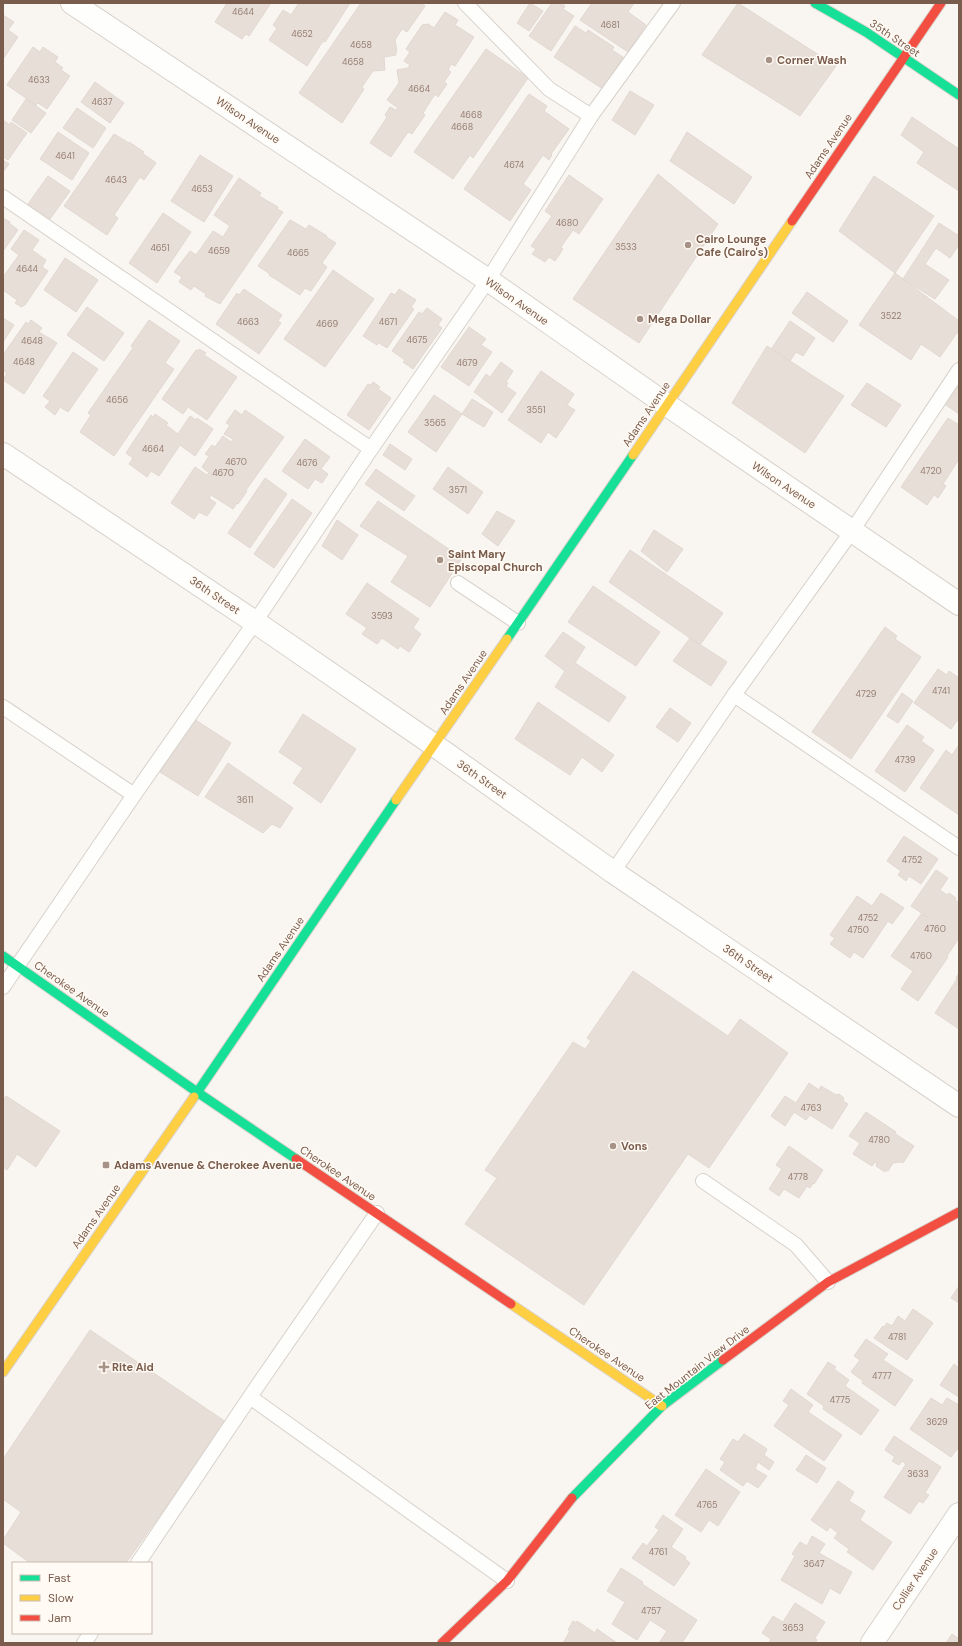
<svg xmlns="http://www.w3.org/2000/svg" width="962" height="1646" font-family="'DM Sans',sans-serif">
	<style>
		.building { fill: #e6ded7; stroke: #e2d8d2 }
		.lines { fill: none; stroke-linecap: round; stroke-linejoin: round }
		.lane-casing { stroke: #d7d1cb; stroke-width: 16 }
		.street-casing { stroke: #d7d1cb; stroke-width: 24 }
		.fast-casing { stroke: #d9d2cb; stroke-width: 11 }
		.slow-casing { stroke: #d9d2cb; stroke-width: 11 }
		.jam-casing { stroke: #d9d2cb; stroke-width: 11 }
		.lane { stroke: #fefefd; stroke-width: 14 }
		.street { stroke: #fefefd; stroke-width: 22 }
		.fast { stroke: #16e098; stroke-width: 9 }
		.slow { stroke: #ffcf43; stroke-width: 9 }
		.jam { stroke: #f24e42; stroke-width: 9 }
		.poi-dot { fill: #a69286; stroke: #fffaf3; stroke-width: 1.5 }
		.labels { text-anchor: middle; stroke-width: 3; stroke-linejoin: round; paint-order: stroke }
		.number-label { font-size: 9px; fill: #977e72 }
		.street-label { font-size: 11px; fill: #7a5c4d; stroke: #fffaf3 }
		.poi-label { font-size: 11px; font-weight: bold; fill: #7a5c4d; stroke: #fffaf3; text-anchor: start }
	</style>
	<rect width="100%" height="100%" fill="#f9f5f0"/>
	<!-- building -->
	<g class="building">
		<polygon points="227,3 271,3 249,36 246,34 242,39 215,22"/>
		<polygon points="299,3 350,3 325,42 323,41 307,66 269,40 277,28 273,25 283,10 291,15"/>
		<polygon points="361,3 423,3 423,4 425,6 407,32 402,29 395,40 397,51 396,52 396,55 384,57 385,70 373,71 362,87 364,89 342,123 299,93"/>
		<polygon points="530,3 543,11 529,31 517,23"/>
		<polygon points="552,3 561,3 565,6 563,9 574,16 551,51 529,36"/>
		<polygon points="592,3 634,3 628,12 646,25 628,52 580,20"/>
		<polygon points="738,3 836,66 800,116 702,55"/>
		<polygon points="445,12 458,20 455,25 474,37 455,66 451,64 448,70 451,72 444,82 447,84 438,97 435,94 423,113 425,115 412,134 408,132 391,157 370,143 387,117 385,115 390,107 396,110 398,108 387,100 399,83 397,70 408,68 410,65 404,61 410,52 406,49 422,25 428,24 434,28"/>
		<polygon points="3,15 14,22 8,30 18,37 3,59"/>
		<polygon points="575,26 586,33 588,30 614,47 612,50 623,57 603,89 554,57"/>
		<polygon points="33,47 40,52 43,47 58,57 55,62 63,68 61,70 70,76 47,109 38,103 36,105 7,85"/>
		<polygon points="486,49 528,78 473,158 470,155 453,179 414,152"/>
		<polygon points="95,82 124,103 110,123 81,102"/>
		<polygon points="630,91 654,105 635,135 612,120"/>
		<polygon points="529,94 547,106 544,111 569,129 551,154 552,155 549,160 543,155 523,184 531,190 510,221 464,189"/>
		<polygon points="26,99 46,113 31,133 12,120"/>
		<polygon points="77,108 106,128 93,148 63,128"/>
		<polygon points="912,117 959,149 959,191 917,163 924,152 901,135"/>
		<polygon points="3,120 10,125 11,122 27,133 8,160 3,157"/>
		<polygon points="58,132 89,153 72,180 40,159"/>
		<polygon points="687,132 752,177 734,204 670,161"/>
		<polygon points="114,134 129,143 129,142 144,152 142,153 156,163 144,180 140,177 114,215 118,218 107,235 64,206"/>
		<polygon points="200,155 233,176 204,222 171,201"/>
		<polygon points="3,160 9,164 3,172"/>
		<polygon points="658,174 718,224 639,343 573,299"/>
		<polygon points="569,175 603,199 579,234 573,230 561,247 563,249 555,261 549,257 545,262 532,254 536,249 531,246 552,216 545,211"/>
		<polygon points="48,176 70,191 50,219 28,204"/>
		<polygon points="874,176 934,216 895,273 839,231"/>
		<polygon points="239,178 261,193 259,196 278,207 277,209 283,212 220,304 205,296 206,294 194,286 191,290 179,282 182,277 174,272 190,251 196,255 213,231 223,237 230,226 214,215"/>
		<polygon points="163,213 191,232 157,283 129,263"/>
		<polygon points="3,219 5,219 10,222 9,223 18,230 3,251"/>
		<polygon points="290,220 306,229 309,225 327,236 326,237 336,243 322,263 327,267 311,291 305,288 300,295 269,275 270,274 258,266"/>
		<polygon points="939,223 959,236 959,245 950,258 936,248 925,264 949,280 935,299 903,279"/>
		<polygon points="24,230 39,240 32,250 46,260 42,267 48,271 25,305 24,305 22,307 15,303 17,300 3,290 3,277 19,255 11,249"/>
		<polygon points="65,258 98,280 76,312 44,290"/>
		<polygon points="333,270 374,299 325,367 284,339"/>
		<polygon points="895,273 959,321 959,330 940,357 921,344 911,360 859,325"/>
		<polygon points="244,289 282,315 278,321 281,323 259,354 216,324 237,293 239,295"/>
		<polygon points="399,289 416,300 411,307 414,309 387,348 379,343 377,345 363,336 391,293 395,295"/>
		<polygon points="807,292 848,321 833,342 792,313"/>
		<polygon points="87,307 124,333 104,361 67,335"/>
		<polygon points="427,308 442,319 438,325 442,328 413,369 403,362 405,360 392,351 419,312 422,314"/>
		<polygon points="3,318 14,325 3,342"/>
		<polygon points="31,320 42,328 39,332 57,343 24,394 3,380 7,373 3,370 3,355 26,322 28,324"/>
		<polygon points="149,320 180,341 165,363 174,369 114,456 80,432 91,415 88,413 133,348 131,346"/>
		<polygon points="790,321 815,338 803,356 796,352 790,361 772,348"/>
		<polygon points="469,327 486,339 481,345 492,352 469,386 441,367"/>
		<polygon points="767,346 844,396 805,453 732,403"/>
		<polygon points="199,349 206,353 204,355 237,377 207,420 188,407 183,414 162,399 196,350 198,351"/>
		<polygon points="73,352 98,369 68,412 60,407 55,415 45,407 50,401 43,396"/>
		<polygon points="501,362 513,371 506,382 508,383 506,386 516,393 502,413 474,392 486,374 490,377"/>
		<polygon points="541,371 574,394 567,405 575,410 556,438 548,432 541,443 508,420"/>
		<polygon points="959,381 959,414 943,403"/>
		<polygon points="373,382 380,387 378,389 391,398 369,430 347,415 368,384 371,385"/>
		<polygon points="867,383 901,405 886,427 851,405"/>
		<polygon points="434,395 462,414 436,452 408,432"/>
		<polygon points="472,399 493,412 484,427 462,414"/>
		<polygon points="235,410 242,415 245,410 284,437 246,490 247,491 238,504 237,503 233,509 211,495 209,498 216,503 207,516 199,512 194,519 171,503 195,467 207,475 209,473 202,467 209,456 205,454 212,445 215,447 223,436 231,442 233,439 224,434 230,425 226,423"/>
		<polygon points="155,414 168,423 166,425 178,434 190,416 196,420 197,418 213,429 195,456 180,445 159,476 151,471 147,477 129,464 133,458 126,453 151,415 153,417"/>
		<polygon points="948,418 959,425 959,459 943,484 946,486 938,498 934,495 927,505 901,487"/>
		<polygon points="305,439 330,457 321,469 328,474 322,483 315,479 308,489 282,471"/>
		<polygon points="390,444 412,459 405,470 383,455"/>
		<polygon points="448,467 483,492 468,514 433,489"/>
		<polygon points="376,469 415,496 404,511 365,484"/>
		<polygon points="265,478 287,494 250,548 228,533"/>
		<polygon points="292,499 312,513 274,568 254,554"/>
		<polygon points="378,501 462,558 430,607 391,582 408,556 360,526"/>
		<polygon points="497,511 515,521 498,546 482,534"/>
		<polygon points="337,520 358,535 342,560 322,546"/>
		<polygon points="654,530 683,549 667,572 641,551"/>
		<polygon points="630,550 723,613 700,645 609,582"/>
		<polygon points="367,583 419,619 413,628 421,634 409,652 400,646 398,649 382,638 377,644 362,634 367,628 346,614"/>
		<polygon points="593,586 660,632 636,666 568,622"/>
		<polygon points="885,627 897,636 895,639 921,657 851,759 812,732"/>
		<polygon points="563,632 585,647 575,663 626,697 609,722 555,687 565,671 545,656"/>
		<polygon points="690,638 727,662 711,686 673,661"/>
		<polygon points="938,669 947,675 949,671 959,678 959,718 951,729 914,703"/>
		<polygon points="902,693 913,701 898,723 887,716"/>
		<polygon points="538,702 614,755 602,772 582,757 570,775 515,739"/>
		<polygon points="670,708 691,723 678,742 656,727"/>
		<polygon points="303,714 356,749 321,803 293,783 303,768 279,752"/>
		<polygon points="194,719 231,743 198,796 160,772"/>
		<polygon points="907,725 924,737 921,741 934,750 905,792 875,771"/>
		<polygon points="959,745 959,815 920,788 946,750 952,755"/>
		<polygon points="228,763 293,808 280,828 272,824 263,833 205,797"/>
		<polygon points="904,836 938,859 921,884 909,876 906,881 898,875 901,871 887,861"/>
		<polygon points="936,870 948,878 940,890 947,895 949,893 956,898 955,900 959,903 959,938 947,956 948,957 918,1001 901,989 913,971 891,956 921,914 929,918 911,906"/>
		<polygon points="881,893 904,908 892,924 888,921 863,958 854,952 850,958 830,944 835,938 830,935 857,896 872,906"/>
		<polygon points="633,971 728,1036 740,1019 788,1053 709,1168 688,1154 584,1305 465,1224 497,1178 485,1170 573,1042 585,1049 591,1041 587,1038"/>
		<polygon points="959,973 959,1029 935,1013 957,979 956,978"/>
		<polygon points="809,1083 819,1090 821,1086 836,1095 839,1094 844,1098 843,1101 848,1104 832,1129 810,1115 806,1120 794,1112 785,1126 771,1116 785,1096 796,1103"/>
		<polygon points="6,1096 60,1131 36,1167 17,1154 7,1170 3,1167 3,1100"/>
		<polygon points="866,1112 896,1132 894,1133 914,1146 903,1163 901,1162 893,1163 888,1171 886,1170 885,1172 876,1166 877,1163 875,1162 872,1166 853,1154 860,1143 849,1136"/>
		<polygon points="789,1146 823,1170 814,1184 813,1183 810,1188 807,1186 799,1198 784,1189 779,1196 769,1189 782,1169 776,1165"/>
		<polygon points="959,1286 959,1303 951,1298"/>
		<polygon points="913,1309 933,1323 907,1360 874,1338 883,1326 884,1327 887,1323 892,1326 898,1316 905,1321"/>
		<polygon points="90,1330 226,1422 126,1563 30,1563 3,1543 3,1540 21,1512 3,1499 3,1459"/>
		<polygon points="866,1339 888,1354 883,1360 913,1380 895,1406 862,1383 863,1381 851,1372 860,1360 854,1356"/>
		<polygon points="828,1362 836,1367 834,1369 849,1380 845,1386 879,1410 861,1435 823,1409 824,1406 807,1394"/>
		<polygon points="954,1364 959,1368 959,1397 940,1385"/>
		<polygon points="791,1389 813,1405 808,1412 842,1435 824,1461 774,1426 789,1405 783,1401"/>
		<polygon points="931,1398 942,1405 947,1398 959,1405 957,1414 959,1415 959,1447 951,1457 910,1429"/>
		<polygon points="744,1434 767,1449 764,1455 774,1462 769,1470 758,1462 755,1469 767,1476 758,1488 747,1481 743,1486 720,1470 725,1462 720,1459 733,1439 738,1442"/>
		<polygon points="894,1436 941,1467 925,1493 929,1495 923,1503 919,1501 910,1514 884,1497 906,1464 902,1461 899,1465 892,1461 895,1457 885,1450"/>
		<polygon points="806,1455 826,1468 817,1483 796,1470"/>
		<polygon points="706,1469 740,1492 718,1526 709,1520 701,1532 675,1515"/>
		<polygon points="838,1481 854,1492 849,1501 865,1511 860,1520 892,1542 873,1570 847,1552 849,1549 834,1538 838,1533 830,1527 827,1531 811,1520"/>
		<polygon points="663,1515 683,1529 671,1547 686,1557 685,1559 690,1563 674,1586 632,1558 643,1543 647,1546 659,1530 655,1527"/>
		<polygon points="812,1536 825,1544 819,1553 852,1572 840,1594 830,1588 822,1604 781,1580 795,1556 792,1554 800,1542 807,1546"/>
		<polygon points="621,1568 643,1582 642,1584 697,1620 682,1643 659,1643 667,1631 650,1620 637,1640 612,1624 625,1602 607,1591"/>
		<polygon points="795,1603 825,1622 815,1638 817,1640 815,1643 769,1643 771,1639 762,1633 773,1616 783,1622"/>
		<polygon points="573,1621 576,1623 577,1621 595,1633 597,1629 617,1643 563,1643 570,1631 568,1630"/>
		<polygon points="952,1634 959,1639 959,1643 946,1643"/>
	</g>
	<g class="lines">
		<defs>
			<g id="lane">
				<polyline points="465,3 549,89 591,116 673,3"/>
				<polyline points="3,197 371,449"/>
				<polyline points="458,583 518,623"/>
				<polyline points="734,695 959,848"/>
				<polyline points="3,707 134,795"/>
				<polyline points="613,872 734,695 852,531 959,370"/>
				<polyline points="3,987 134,795 255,622 371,449 488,280 591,116"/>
				<polyline points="703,1181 796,1245 828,1282"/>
				<polyline points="250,1397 507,1581"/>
				<polyline points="138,1563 258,1385 377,1213"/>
				<polyline points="84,1643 91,1633"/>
			</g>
			<g id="street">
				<polyline points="72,3 488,280 667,405 959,604"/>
				<polyline points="3,454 255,622 434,745 613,872 959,1106"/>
				<polyline points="872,1643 959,1514"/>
			</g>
			<g id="fast">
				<polyline points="815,3 866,32 959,95"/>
				<polyline points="507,639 633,455"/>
				<polyline points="3,956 197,1092 296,1159"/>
				<polyline points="194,1097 396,800"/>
				<polyline points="572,1498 662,1406 723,1360"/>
			</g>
			<g id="slow">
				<polyline points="633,455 792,221"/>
				<polyline points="396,800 507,639"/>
				<polyline points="511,1304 662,1406"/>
				<polyline points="3,1372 194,1097"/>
			</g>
			<g id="jam">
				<polyline points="792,221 941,3"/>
				<polyline points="296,1159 511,1304"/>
				<polyline points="723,1360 828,1282 959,1212"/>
				<polyline points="442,1643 507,1581 572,1498"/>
			</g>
		</defs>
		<!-- lane casing -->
		<use href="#lane" class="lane-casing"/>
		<!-- street casing -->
		<use href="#street" class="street-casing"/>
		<!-- fast casing -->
		<use href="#fast" class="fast-casing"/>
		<!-- slow casing -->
		<use href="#slow" class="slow-casing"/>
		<!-- jam casing -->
		<use href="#jam" class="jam-casing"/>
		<!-- lane -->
		<use href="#lane" class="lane"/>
		<!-- street -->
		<use href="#street" class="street"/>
		<!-- fast -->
		<use href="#fast" class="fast"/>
		<!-- slow -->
		<use href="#slow" class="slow"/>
		<!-- jam -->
		<use href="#jam" class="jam"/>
	</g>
	<!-- markers -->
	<g class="poi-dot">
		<circle cx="769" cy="60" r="4"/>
		<circle cx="688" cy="245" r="4"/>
		<circle cx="640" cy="319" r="4"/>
		<circle cx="440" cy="560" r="4"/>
		<circle cx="613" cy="1146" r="4"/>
		<rect x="102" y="1161" width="8" height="8" rx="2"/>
		<path d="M102 1361h4v4h4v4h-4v4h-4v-4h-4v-4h4z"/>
	</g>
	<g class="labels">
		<!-- number labels -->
		<g class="number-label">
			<text x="243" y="15">4644</text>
			<text x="610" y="28">4681</text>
			<text x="302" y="37">4652</text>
			<text x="361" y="48">4658</text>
			<text x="353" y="65">4658</text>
			<text x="39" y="83">4633</text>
			<text x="419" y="92">4664</text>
			<text x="102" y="105">4637</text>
			<text x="471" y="118">4668</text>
			<text x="462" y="130">4668</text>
			<text x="65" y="159">4641</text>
			<text x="514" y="168">4674</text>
			<text x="116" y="183">4643</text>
			<text x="202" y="192">4653</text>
			<text x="567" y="226">4680</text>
			<text x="626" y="250">3533</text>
			<text x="160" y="251">4651</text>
			<text x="219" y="254">4659</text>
			<text x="298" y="256">4665</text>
			<text x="27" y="272">4644</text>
			<text x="891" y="319">3522</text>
			<text x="248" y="325">4663</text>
			<text x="388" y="325">4671</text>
			<text x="327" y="327">4669</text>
			<text x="417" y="343">4675</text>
			<text x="32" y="344">4648</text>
			<text x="24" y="365">4648</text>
			<text x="467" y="366">4679</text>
			<text x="117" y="403">4656</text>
			<text x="536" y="413">3551</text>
			<text x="435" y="426">3565</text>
			<text x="153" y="452">4664</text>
			<text x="236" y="465">4670</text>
			<text x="307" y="466">4676</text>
			<text x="931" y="474">4720</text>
			<text x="223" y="476">4670</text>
			<text x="458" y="493">3571</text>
			<text x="382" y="619">3593</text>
			<text x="941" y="694">4741</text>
			<text x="866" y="697">4729</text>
			<text x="905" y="763">4739</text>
			<text x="245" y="803">3611</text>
			<text x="912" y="863">4752</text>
			<text x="868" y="921">4752</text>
			<text x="935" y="932">4760</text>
			<text x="858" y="933">4750</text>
			<text x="921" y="959">4760</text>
			<text x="811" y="1111">4763</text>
			<text x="879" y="1143">4780</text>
			<text x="798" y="1180">4778</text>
			<text x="897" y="1340">4781</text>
			<text x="882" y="1379">4777</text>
			<text x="840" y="1403">4775</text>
			<text x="937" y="1425">3629</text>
			<text x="918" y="1477">3633</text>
			<text x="707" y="1508">4765</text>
			<text x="658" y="1555">4761</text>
			<text x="814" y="1567">3647</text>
			<text x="651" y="1614">4757</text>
			<text x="793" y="1631">3653</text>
		</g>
		<!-- street labels -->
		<g class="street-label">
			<text transform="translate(895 38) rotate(34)" y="4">35th Street</text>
			<text transform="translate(248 120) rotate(34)" y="4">Wilson Avenue</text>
			<text transform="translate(828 146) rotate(-56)" y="4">Adams Avenue</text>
			<text transform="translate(517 301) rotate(35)" y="4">Wilson Avenue</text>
			<text transform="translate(646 414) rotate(-56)" y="4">Adams Avenue</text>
			<text transform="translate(784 485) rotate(34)" y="4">Wilson Avenue</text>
			<text transform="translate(215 595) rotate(34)" y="4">36th Street</text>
			<text transform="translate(463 682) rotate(-56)" y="4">Adams Avenue</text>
			<text transform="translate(482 779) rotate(35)" y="4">36th Street</text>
			<text transform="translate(280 949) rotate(-56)" y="4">Adams Avenue</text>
			<text transform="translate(748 963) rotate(34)" y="4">36th Street</text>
			<text transform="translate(72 989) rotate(35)" y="4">Cherokee Avenue</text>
			<text transform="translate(338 1173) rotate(34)" y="4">Cherokee Avenue</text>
			<text transform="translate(96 1216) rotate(-55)" y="4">Adams Avenue</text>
			<text transform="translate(607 1354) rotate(34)" y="4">Cherokee Avenue</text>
			<text transform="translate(697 1367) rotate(-38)" y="4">East Mountain View Drive</text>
			<text transform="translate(915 1579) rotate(-56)" y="4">Collier Avenue</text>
		</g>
		<!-- poi labels -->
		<g class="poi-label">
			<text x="777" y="64">Corner Wash</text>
			<text x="696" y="243">Cairo Lounge<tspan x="696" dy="13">Cafe (Cairo's)</tspan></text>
			<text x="648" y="323">Mega Dollar</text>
			<text x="448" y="558">Saint Mary<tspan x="448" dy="13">Episcopal Church</tspan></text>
			<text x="621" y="1150">Vons</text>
			<text x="114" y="1169">Adams Avenue &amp; Cherokee Avenue</text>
			<text x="112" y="1371">Rite Aid</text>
		</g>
	</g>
	<!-- border -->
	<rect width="962" height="1646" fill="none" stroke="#7a5c4d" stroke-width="8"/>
	<!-- legend -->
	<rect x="12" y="1562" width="140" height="72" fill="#fffaf3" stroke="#cabbb1"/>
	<rect x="20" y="1575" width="20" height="6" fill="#16e098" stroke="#cabbb1"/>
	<text x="48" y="1582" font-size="12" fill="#7a5c4d">Fast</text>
	<rect x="20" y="1595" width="20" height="6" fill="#ffcf43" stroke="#cabbb1"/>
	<text x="48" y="1602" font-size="12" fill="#7a5c4d">Slow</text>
	<rect x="20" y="1615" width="20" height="6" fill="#f24e42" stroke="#cabbb1"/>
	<text x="48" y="1622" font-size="12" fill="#7a5c4d">Jam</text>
</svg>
